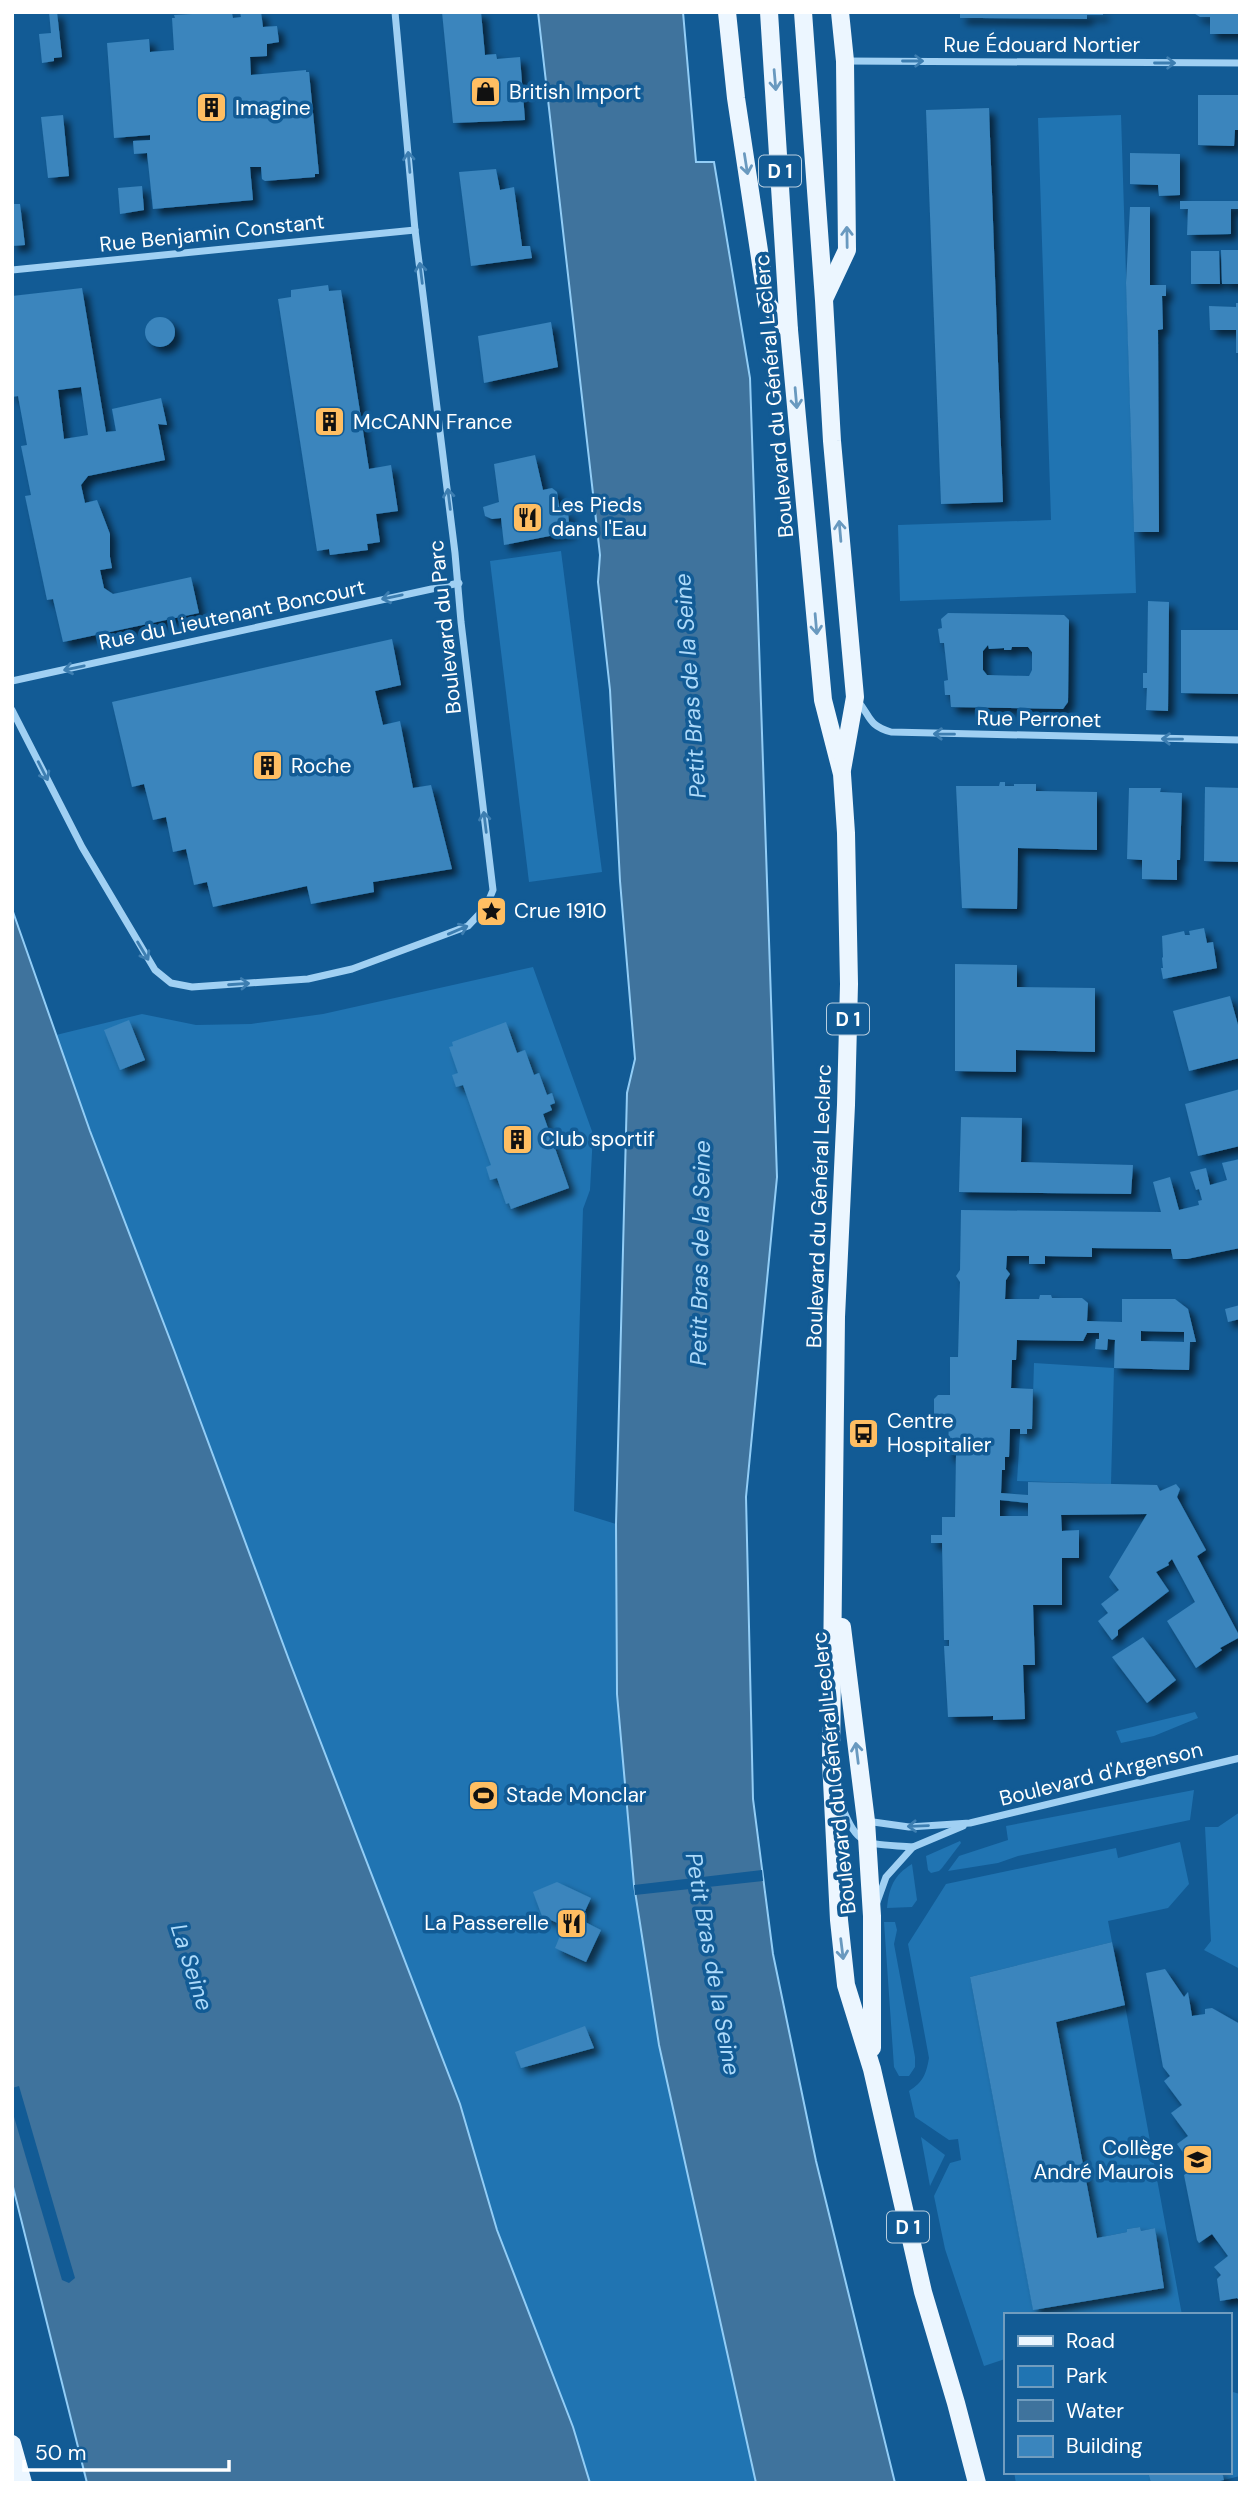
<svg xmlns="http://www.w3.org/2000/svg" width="1252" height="2495" font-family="'DM Sans',sans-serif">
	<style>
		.green { fill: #2074b2 }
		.water { fill: #3f739d; stroke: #92cdf6; stroke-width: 2 }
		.pier { fill: #125b95 }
		.building { fill: #3a85bd; fill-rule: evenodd; filter: url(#shadow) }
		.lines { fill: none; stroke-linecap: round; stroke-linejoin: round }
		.street { stroke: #a0d0f3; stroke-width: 7 }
		.primary { stroke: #ecf6ff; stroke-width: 18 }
		.oneway { stroke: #3d7eb1 }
		.oneway2 { stroke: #6999bf }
		.labels { text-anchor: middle; stroke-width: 7; stroke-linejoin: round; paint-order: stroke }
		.shield { fill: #125b95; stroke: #b8cedf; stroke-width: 2 }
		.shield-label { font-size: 19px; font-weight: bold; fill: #fff }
		.street-label { font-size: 21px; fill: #fff; stroke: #125b95 }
		.poi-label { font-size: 21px; fill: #fff; stroke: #125b95; text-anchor: start }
		.water-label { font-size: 23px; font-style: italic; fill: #addafa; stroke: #125b95 }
	</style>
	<defs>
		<filter id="shadow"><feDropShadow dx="6" dy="6" stdDeviation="3.5" flood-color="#0009"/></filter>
	</defs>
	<rect width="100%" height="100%" fill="#125b95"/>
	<!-- green -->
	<g class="green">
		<polygon points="1121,115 1136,593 900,601 898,525 1051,520 1038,118"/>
		<polygon points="561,551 602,872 529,882 490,561"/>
		<polygon points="533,967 593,1134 590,1190 583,1209 574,1511 616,1524 617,1694 659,2045 756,2483 590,2483 573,2427 497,2230 460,2104 289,1660 174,1350 90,1131 56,1035 142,1014 196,1025 251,1024 323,1014"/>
		<polygon points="1034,1363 1114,1368 1111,1484 1017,1481 1020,1434 1026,1434 1027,1429 1032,1428"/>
		<polygon points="1195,1712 1198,1718 1154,1736 1121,1743 1116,1731"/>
		<polygon points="1194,1790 1190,1820 1018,1856 998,1863 948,1871 959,1856 1008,1840 1006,1826"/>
		<polygon points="1240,1812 1240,1969 1204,1950 1211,1941 1205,1827 1218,1827"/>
		<polygon points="960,1841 961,1843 942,1868 939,1871 931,1873 928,1870 926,1856"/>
		<path d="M 1180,1842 L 1189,1884 L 1168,1908 L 1108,1921 L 1112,1942 L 970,1977 L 1033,2309 L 1164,2288 L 1155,2228 L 1141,2231 L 1140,2227 L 1127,2229 L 1127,2232 L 1097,2238 L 1056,2022 L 1125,2005 L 1182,2315 L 1005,2315 L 1005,2359 L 984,2366 L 945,2249 L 934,2196 L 950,2163 L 961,2160 L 958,2139 L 949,2140 L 915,2117 L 909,2091 C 923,2082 926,2075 929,2058 L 908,1944 L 946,1884 L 1116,1848 L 1118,1858 Z"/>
		<path d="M 912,1864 L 917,1900 L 912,1907 L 887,1908 C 889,1887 894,1875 912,1864 Z"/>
		<polygon points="884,1922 895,1922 897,1930 894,1944 915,2057 915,2067 909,2076 899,2076 894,2067"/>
		<polygon points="921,2137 945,2155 930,2186"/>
		<polygon points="1229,2391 1240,2394 1240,2476 1224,2480 1222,2472 1229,2472"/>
		<polygon points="1014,2472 1148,2472 1151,2483 1016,2483"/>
	</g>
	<!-- water -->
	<g class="water">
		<polygon points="538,12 683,12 696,162 714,162 750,378 777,1177 746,1497 753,1799 773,1954 816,2161 895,2483 756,2483 659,2045 634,1885 617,1694 616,1524 627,1093 635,1059 620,881 610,690 598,582 600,555"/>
		<polygon points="12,909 90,1131 174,1350 289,1660 460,2104 497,2230 573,2427 590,2483 87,2483 12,2183"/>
	</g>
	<!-- pier -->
	<g class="pier">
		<polygon points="762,1870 763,1881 635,1895 634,1885"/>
		<polygon points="19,2086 75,2278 69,2283 62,2280 12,2110 12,2088"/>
	</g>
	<!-- building -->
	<g class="building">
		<polygon points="49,12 57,12 62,57 54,58 54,61 42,63 39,34 51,33"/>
		<polygon points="228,12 232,13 233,18 241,17 240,12 261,12 263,27 277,26 279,42 267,44 267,56 250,57 251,75 306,70 306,72 309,72 319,174 315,174 315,177 265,181 262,179 261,167 250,167 253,200 153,209 147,153 134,154 133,141 150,140 150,135 114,138 107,43 149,39 150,52 174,50 172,18 175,18 174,15"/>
		<polygon points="442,12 481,12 485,55 496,54 497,59 520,57 525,120 453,123"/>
		<polygon points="960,12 1103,12 1103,15 1087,15 1087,19 981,18 960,18"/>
		<polygon points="1192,12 1240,12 1240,34 1210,34 1210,17 1200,17"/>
		<polygon points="1198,95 1240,95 1240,130 1235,130 1234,146 1198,145"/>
		<polygon points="989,108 1003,502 941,504 926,110"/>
		<polygon points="63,115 69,176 48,178 41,117"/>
		<polygon points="1130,153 1180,154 1180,195 1159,196 1158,185 1130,184"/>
		<polygon points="496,169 500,190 514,187 522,246 530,246 532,258 471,266 459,172"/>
		<polygon points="142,186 144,210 120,214 118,188"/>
		<polygon points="1180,201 1240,201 1240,209 1231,209 1231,234 1187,235 1188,209 1180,209"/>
		<polygon points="12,204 20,204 25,245 12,246"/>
		<polygon points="1130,207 1150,207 1150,285 1166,285 1166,296 1162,296 1163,329 1158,330 1159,532 1134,532 1126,283"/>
		<polygon points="1221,250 1240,250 1240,284 1222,284"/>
		<polygon points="1191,251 1219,251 1220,284 1191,284"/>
		<polygon points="328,285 329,291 341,290 369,469 391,465 398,511 376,514 380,542 367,544 368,550 330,555 329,549 317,551 278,299 291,297 291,290"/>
		<path d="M 82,288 L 106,432 L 116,431 L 112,409 L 161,398 L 167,425 L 158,424 L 165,460 L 88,476 L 81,485 L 85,503 L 97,500 L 110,534 L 110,557 L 112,568 L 100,570 L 104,588 L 113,594 L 191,577 L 199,613 L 63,642 L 53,599 L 47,600 L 25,496 L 31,495 L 21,446 L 27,445 L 18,396 L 12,397 L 12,296 ZM 81,387 L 88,435 L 64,439 L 58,390 Z"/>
		<polygon points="1236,303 1240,303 1240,353 1236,353 1236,330 1210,330 1209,306 1236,307"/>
		<circle cx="160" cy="332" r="15"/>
		<polygon points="551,322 558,367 484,383 478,336"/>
		<polygon points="535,455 543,490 552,488 557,492 560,513 568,512 570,532 504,545 501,518 492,519 485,516 483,507 499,502 494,464"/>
		<polygon points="1148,601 1169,602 1168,711 1146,710 1147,688 1143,688 1143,673 1147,673"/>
		<path d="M 948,613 L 1064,615 L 1069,620 L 1068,702 L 1063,709 L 951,707 L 950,695 L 945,695 L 944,681 L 948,680 L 944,643 L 940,643 L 938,629 L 942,628 L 941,619 ZM 988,645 L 989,649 L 1004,648 L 1004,650 L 1011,650 L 1012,647 L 1028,647 L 1032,652 L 1032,670 L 1029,676 L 987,675 L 983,670 L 983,651 Z"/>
		<polygon points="1181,630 1239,630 1240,694 1181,693"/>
		<polygon points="392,639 401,685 375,691 383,725 400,721 413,788 431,785 452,869 373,882 374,892 311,904 307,886 213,907 207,882 194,885 186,849 173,852 166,817 153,820 144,784 132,787 112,702"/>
		<polygon points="1000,782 1005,782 1005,786 1014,786 1014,784 1036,784 1036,791 1097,792 1097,850 1018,848 1017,909 962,908 956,786 999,786"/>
		<polygon points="1205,787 1240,788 1240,862 1204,861"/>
		<polygon points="1129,788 1161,788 1160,792 1182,793 1180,860 1177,860 1177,880 1142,879 1142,860 1127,859"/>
		<polygon points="1204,928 1207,943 1213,942 1217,968 1163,979 1161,968 1163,968 1162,958 1163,957 1162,936 1184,931 1185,935 1190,935 1189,931"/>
		<polygon points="955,964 1017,965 1017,987 1095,988 1095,1052 1016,1050 1016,1072 955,1071"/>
		<polygon points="1230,996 1240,1032 1240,1058 1189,1071 1173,1011"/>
		<polygon points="129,1020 145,1060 120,1070 104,1030"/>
		<polygon points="506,1022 517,1053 525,1050 534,1075 539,1073 547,1095 552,1093 555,1103 550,1105 552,1110 543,1114 569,1188 511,1209 509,1203 506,1204 497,1178 490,1180 486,1167 491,1165 463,1085 456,1087 452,1075 458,1073 449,1047 453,1046 452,1042"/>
		<polygon points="1240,1089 1240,1146 1198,1156 1185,1104"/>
		<polygon points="961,1117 1022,1118 1021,1162 1133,1165 1131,1194 959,1192"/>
		<path d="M 1240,1159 L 1240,1248 L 1187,1259 L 1173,1259 L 1171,1249 L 1092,1248 L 1092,1257 L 1045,1256 L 1045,1264 L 1029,1264 L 1029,1256 L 1007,1256 L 1006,1269 L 1010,1274 L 1006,1280 L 1005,1299 L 1039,1299 L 1040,1295 L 1051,1295 L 1052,1298 L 1082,1298 L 1088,1303 L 1087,1321 L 1122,1322 L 1122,1299 L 1175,1299 L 1188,1309 L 1196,1342 L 1190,1342 L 1189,1370 L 1114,1368 L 1115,1340 L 1108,1339 L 1107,1350 L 1095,1349 L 1096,1339 L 1099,1339 L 1099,1333 L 1087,1333 L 1083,1341 L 1017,1340 L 1016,1360 L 1012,1360 L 1011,1388 L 1033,1389 L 1032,1429 L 1027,1429 L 1027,1434 L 1020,1434 L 1020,1429 L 1010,1429 L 1009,1457 L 1005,1457 L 1005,1470 L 1002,1470 L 1001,1493 L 1028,1495 L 1028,1482 L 1157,1485 L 1160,1491 L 1176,1484 L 1180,1489 L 1177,1497 L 1206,1550 L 1197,1556 L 1240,1637 L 1220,1648 L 1222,1650 L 1196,1668 L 1167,1621 L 1195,1602 L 1172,1559 L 1168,1563 L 1169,1565 L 1156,1572 L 1169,1591 L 1118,1630 L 1118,1635 L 1112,1640 L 1098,1621 L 1108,1613 L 1101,1604 L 1119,1590 L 1109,1577 L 1147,1514 L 1061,1515 L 1062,1531 L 1079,1530 L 1079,1558 L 1062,1558 L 1062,1605 L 1033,1605 L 1035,1665 L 1023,1665 L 1025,1719 L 993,1720 L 993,1716 L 948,1717 L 944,1646 L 949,1646 L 949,1640 L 944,1640 L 942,1543 L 931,1543 L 931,1535 L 942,1535 L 942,1517 L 955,1517 L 956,1455 L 948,1455 L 949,1417 L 937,1416 L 934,1414 L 934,1399 L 938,1395 L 950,1395 L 950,1357 L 958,1357 L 960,1282 L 956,1276 L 960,1270 L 961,1210 L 1161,1212 L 1153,1182 L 1170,1177 L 1179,1210 L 1199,1205 L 1198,1201 L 1202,1200 L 1199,1189 L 1196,1190 L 1190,1172 L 1206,1168 L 1210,1185 L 1227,1180 L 1222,1163 ZM 1141,1331 L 1184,1332 L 1184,1342 L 1141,1341 ZM 1000,1500 L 1028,1503 L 1028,1516 L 1000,1516 Z"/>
		<polygon points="1240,1305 1240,1319 1228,1322 1225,1309"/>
		<polygon points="1143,1637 1176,1680 1147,1703 1112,1657"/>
		<polygon points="557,1882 591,1898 581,1920 601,1930 586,1962 555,1948 564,1926 542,1916 533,1892"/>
		<polygon points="1112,1942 1125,2005 1056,2022 1097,2238 1127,2232 1127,2229 1140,2227 1141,2231 1155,2228 1164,2288 1033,2310 970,1977"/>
		<polygon points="1165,1969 1184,1997 1188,1992 1192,2016 1205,2014 1205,2009 1212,2008 1240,2024 1240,2301 1237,2298 1220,2301 1217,2279 1221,2275 1214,2267 1228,2256 1212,2234 1199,2243 1197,2240 1184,2175 1194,2168 1177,2144 1188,2136 1171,2113 1182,2105 1164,2081 1170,2076 1163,2067 1146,1973"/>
		<polygon points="585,2026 594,2048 521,2068 515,2052"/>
		<polygon points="1148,2472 1222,2472 1224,2480 1212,2483 1151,2483"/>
	</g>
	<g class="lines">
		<!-- street -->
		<g class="street">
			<polyline points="845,61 1240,63"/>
			<polyline points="12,270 415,230"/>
			<polyline points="12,681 459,583"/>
			<path d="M 857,700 C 871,716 867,725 891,732 L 1240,740"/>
			<polyline points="12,710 82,847 155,970 171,983 192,987 308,979 352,969 468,926 486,907 493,890 461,622 455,553 415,230 395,12"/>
			<path d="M 839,1799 C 858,1849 863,1843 913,1847"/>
			<polyline points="866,1821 909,1827 970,1823 1240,1758"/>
			<polyline points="877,1902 886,1877 913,1847 963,1826"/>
		</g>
		<!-- primary -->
		<g class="primary">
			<polyline points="727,12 736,98 767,304 789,330"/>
			<polyline points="769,12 789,330 823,700 842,774 846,833 849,984 846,1105 836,1317 831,1761 839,1920 846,1985 872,2069 923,2292 956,2403 977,2483"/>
			<polyline points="803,12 824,300 832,441 855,697 842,770"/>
			<polyline points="825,297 847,250 845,61 840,12"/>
			<polyline points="842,1627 866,1821 872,1916 872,2048"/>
			<polyline points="12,2444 23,2483"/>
		</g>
	</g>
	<!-- one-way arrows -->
	<defs><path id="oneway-shaft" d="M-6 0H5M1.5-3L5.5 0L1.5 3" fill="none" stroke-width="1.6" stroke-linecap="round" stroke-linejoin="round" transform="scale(1.75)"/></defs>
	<g class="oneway">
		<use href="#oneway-shaft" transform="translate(913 61)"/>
		<use href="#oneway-shaft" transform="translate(1165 63)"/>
		<use href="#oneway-shaft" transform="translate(409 162) rotate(-95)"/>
		<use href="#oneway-shaft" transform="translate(421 273) rotate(-97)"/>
		<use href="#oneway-shaft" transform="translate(449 499) rotate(-97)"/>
		<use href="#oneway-shaft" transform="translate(392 597) rotate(168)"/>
		<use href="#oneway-shaft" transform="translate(74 668) rotate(168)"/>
		<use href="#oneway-shaft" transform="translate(944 734) rotate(-179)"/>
		<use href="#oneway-shaft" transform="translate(1172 739) rotate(-179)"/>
		<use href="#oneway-shaft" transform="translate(43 771) rotate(63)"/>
		<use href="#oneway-shaft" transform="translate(485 822) rotate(-97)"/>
		<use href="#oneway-shaft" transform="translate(458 930) rotate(-23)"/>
		<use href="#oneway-shaft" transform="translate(143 951) rotate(59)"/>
		<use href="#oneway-shaft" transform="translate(239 984) rotate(-4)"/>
		<use href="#oneway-shaft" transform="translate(918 1826) rotate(178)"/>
	</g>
	<g class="oneway2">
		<use href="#oneway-shaft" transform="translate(775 80) rotate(85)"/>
		<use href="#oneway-shaft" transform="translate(746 164) rotate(81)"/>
		<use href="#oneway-shaft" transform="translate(847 237) rotate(-91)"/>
		<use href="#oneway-shaft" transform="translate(796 398) rotate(85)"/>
		<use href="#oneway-shaft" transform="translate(840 531) rotate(-95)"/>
		<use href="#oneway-shaft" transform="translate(816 624) rotate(85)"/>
		<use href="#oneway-shaft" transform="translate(857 1753) rotate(-97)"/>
		<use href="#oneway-shaft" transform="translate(842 1949) rotate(83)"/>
	</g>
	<!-- icons -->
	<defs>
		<symbol id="shop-square" viewBox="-11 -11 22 22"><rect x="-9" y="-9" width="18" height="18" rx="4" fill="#ffbe62" stroke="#125b95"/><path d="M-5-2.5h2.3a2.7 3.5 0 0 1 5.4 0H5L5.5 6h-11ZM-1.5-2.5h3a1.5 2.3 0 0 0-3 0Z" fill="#111"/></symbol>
		<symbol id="building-square" viewBox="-11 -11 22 22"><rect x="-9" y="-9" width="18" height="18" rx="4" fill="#ffbe62" stroke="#125b95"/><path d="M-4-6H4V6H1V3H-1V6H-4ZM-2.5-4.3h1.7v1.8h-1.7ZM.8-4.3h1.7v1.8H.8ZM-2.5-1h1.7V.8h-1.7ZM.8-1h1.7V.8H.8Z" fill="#111"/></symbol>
		<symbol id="restaurant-square" viewBox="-11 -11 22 22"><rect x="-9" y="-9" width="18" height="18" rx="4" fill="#ffbe62" stroke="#125b95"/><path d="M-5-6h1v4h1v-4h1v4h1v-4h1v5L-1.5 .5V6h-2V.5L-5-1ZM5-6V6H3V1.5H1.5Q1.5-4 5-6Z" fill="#111"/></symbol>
		<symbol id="sight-square" viewBox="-11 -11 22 22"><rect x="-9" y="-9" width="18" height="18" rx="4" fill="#ffbe62" stroke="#125b95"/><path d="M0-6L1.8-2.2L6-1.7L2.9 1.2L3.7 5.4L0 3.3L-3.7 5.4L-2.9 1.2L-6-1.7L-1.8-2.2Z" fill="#111"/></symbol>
		<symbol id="bus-square" viewBox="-11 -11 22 22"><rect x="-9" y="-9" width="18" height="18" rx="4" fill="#ffbe62" stroke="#125b95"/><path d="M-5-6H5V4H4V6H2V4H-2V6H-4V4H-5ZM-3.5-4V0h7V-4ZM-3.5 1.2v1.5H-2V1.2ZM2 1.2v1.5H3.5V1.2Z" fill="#111"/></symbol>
		<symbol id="stadium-square" viewBox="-11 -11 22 22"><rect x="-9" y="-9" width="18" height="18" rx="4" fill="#ffbe62" stroke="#125b95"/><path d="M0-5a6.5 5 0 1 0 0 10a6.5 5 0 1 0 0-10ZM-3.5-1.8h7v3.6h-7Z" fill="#111"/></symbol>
		<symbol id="school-square" viewBox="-11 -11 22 22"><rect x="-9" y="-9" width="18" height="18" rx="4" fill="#ffbe62" stroke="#125b95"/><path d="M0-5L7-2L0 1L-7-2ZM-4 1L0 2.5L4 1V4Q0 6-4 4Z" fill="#111"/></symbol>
	</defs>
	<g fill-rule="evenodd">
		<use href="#shop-square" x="468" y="74" width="35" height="35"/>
		<use href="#building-square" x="194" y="90" width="35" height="35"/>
		<use href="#building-square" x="312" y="404" width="35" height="35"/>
		<use href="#restaurant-square" x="510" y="500" width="35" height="35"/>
		<use href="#building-square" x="250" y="748" width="35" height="35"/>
		<use href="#sight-square" x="474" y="894" width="35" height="35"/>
		<use href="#building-square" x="500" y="1122" width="35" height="35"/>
		<use href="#bus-square" x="846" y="1416" width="35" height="35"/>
		<use href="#stadium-square" x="466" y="1778" width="35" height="35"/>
		<use href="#restaurant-square" x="554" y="1906" width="35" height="35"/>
		<use href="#school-square" x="1180" y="2142" width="35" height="35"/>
	</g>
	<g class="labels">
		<!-- shield labels -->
		<g class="shield">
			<rect x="759" y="155.5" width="42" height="31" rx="5"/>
			<rect x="827" y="1003.5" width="42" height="31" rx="5"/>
			<rect x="887" y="2211.5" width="42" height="31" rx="5"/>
		</g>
		<g class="shield-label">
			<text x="780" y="178">D 1</text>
			<text x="848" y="1026">D 1</text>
			<text x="908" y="2234">D 1</text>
		</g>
		<!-- street labels -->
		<g class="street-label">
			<text x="1042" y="52">Rue Édouard Nortier</text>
			<text transform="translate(212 233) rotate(-6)" y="7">Rue Benjamin Constant</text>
			<text transform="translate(774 396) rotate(-95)" y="7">Boulevard du Général Leclerc</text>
			<text transform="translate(232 615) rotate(-12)" y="7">Rue du Lieutenant Boncourt</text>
			<text transform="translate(445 627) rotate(-96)" y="7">Boulevard du Parc</text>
			<text transform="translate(1039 719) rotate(1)" y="7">Rue Perronet</text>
			<text transform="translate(819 1206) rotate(-88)" y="7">Boulevard du Général Leclerc</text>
			<text transform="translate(834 1773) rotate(-96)" y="7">Boulevard du Général Leclerc</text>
			<text transform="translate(1101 1774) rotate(-14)" y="7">Boulevard d'Argenson</text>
		</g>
		<!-- poi labels -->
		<g class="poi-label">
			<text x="509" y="99">British Import</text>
			<text x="235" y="115">Imagine</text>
			<text x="353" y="429">McCANN France</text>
			<text x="551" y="512">Les Pieds<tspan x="551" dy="24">dans l'Eau</tspan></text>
			<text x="291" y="773">Roche</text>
			<text x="514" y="918">Crue 1910</text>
			<text x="540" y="1146">Club sportif</text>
			<text x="887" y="1428">Centre<tspan x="887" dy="24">Hospitalier</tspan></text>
			<text x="506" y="1802">Stade Monclar</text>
			<text x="549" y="1930" text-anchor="end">La Passerelle</text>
			<text x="1174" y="2155" text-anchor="end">Collège<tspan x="1174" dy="24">André Maurois</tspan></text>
		</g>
		<!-- water labels -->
		<g class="water-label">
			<text transform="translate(690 686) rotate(-94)" y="8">Petit Bras de la Seine</text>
			<text transform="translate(700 1253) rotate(-89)" y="8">Petit Bras de la Seine</text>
			<text transform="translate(713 1964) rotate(80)" y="8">Petit Bras de la Seine</text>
			<text transform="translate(192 1967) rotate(72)" y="8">La Seine</text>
		</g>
	</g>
	<!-- border -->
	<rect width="1252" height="2495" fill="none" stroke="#ffffff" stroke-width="28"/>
	<!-- legend -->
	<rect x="1004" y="2313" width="228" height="161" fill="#125b95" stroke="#719dbf" stroke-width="2"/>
	<rect x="1018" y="2336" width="35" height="10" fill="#ecf6ff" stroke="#719dbf" stroke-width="2"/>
	<text x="1066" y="2348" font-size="21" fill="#ffffff">Road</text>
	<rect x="1018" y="2366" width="35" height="21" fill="#2074b2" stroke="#719dbf" stroke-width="2"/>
	<text x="1066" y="2383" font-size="21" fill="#ffffff">Park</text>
	<rect x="1018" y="2400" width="35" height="21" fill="#3f739d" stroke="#719dbf" stroke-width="2"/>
	<text x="1066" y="2418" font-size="21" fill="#ffffff">Water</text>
	<rect x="1018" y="2436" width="35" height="21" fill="#3a85bd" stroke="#719dbf" stroke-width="2"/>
	<text x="1066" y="2453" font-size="21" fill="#ffffff">Building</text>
	<!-- scale -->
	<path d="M24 2460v10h205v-10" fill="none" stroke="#ffffff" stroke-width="3.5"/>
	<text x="35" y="2460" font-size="21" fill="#ffffff" stroke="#125b95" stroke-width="5" paint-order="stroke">50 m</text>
</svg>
